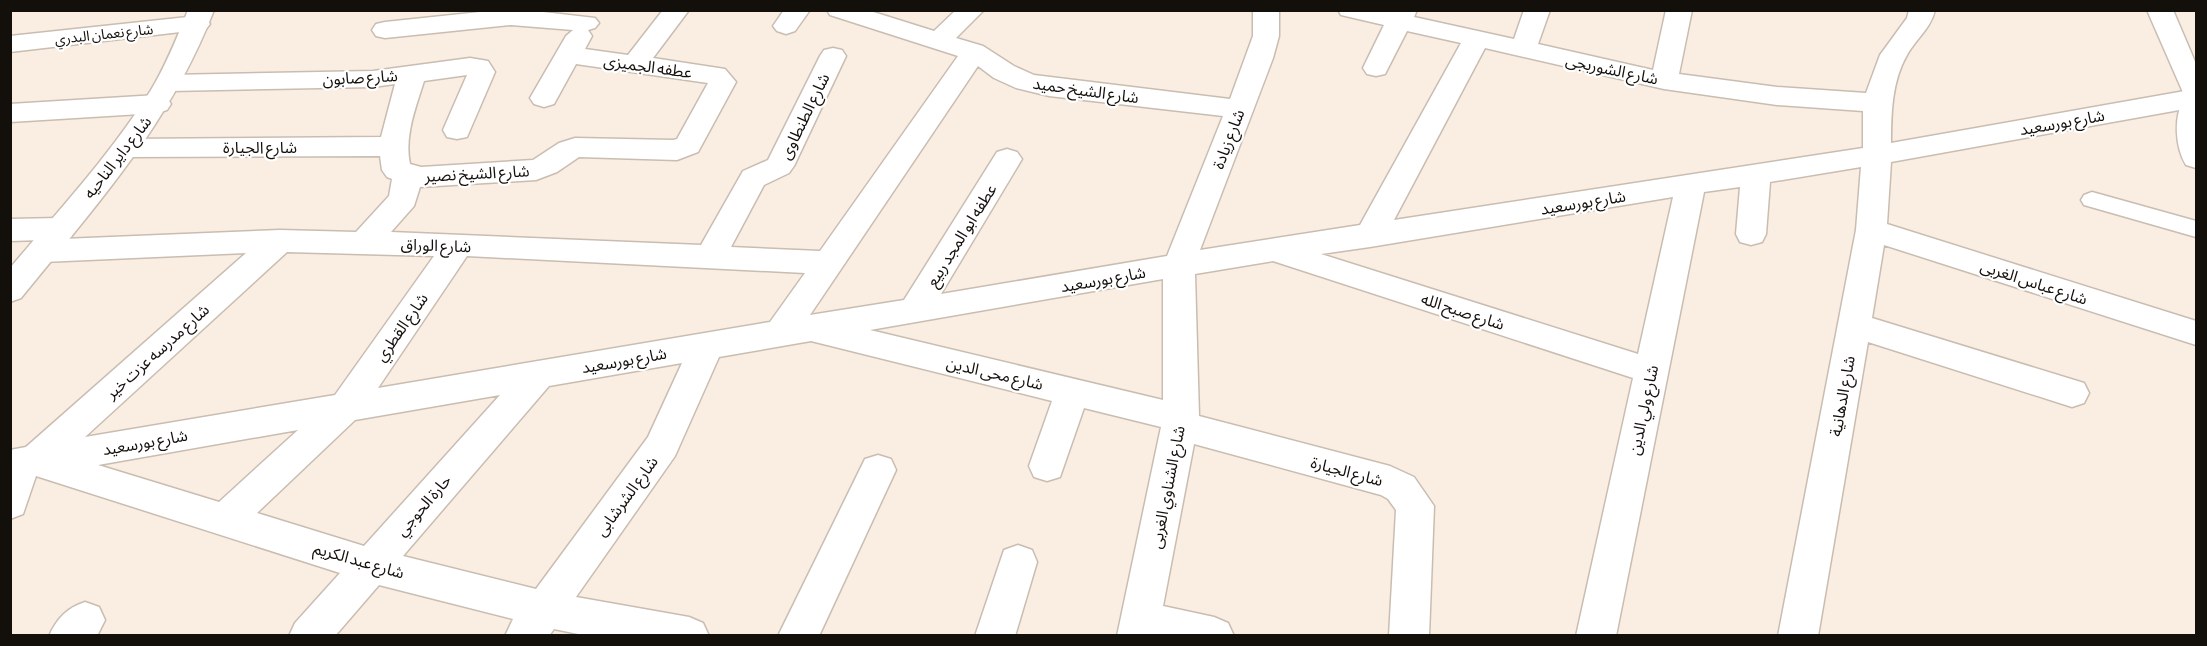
<svg xmlns="http://www.w3.org/2000/svg" width="2207" height="646" font-family="'Asap Condensed','Noto Sans Arabic',sans-serif">
	<style>
		.lines { fill: none; stroke-linecap: round; stroke-linejoin: round }
		.service-casing { stroke: #c9bdb2; stroke-width: 3 }
		.minor-casing { stroke: #c9bdb2; stroke-width: 3 }
		.tertiary-casing { stroke: #c9bdb2; stroke-width: 3 }
		.service { fill: #fff; fill-rule: evenodd }
		.minor { fill: #fff; fill-rule: evenodd }
		.tertiary { fill: #fff; fill-rule: evenodd }
		.labels { text-anchor: middle; stroke-width: 4.5; stroke-linejoin: round; paint-order: stroke }
		.far-street-label { font-size: 14px; fill: #130f0b; stroke: #fff }
		.street-label { font-size: 16px; fill: #130f0b; stroke: #fff }
	</style>
	<rect width="100%" height="100%" fill="#faede2"/>
	<g class="lines">
		<defs>
			<polygon id="service" points="2092,192 2196,221 2196,237 2084,205 2081,200 2084,195"/>
			<g id="minor">
				<path d="M 499,10 L 526,10 L 595,18 L 599,23 L 595,28 L 588,30 L 592,36 L 585,49 L 628,55 L 663,10 L 689,10 L 653,58 L 725,69 L 736,82 L 698,152 L 677,160 L 579,157 L 557,172 L 536,180 L 420,187 L 414,206 L 391,232 L 701,245 L 743,171 L 768,160 L 820,56 L 824,50 L 833,48 L 842,50 L 846,56 L 794,166 L 789,173 L 764,185 L 731,247 L 820,251 L 958,56 L 830,15 L 827,10 L 867,10 L 934,31 L 956,10 L 984,10 L 956,38 L 983,46 L 1014,66 L 1034,75 L 1230,99 L 1253,36 L 1253,10 L 1279,10 L 1279,36 L 1273,58 L 1200,250 L 1360,225 L 1461,43 L 1407,31 L 1385,74 L 1376,76 L 1367,74 L 1363,68 L 1384,25 L 1341,15 L 1338,10 L 1417,10 L 1414,17 L 1514,39 L 1524,10 L 1550,10 L 1538,44 L 1653,70 L 1666,10 L 1692,10 L 1679,74 L 1777,87 L 1866,93 L 1880,55 L 1907,18 L 1909,10 L 1935,10 C 1931,28 1916,39 1907,55 C 1892,81 1891,113 1891,143 L 2196,89 L 2196,107 L 1891,162 L 1887,224 L 2196,321 L 2196,345 L 1884,245 L 1872,318 L 2084,383 L 2089,393 L 2084,403 L 2072,407 L 1868,342 L 1818,636 L 1778,636 L 1856,230 L 1861,167 L 1770,182 L 1766,234 L 1762,242 L 1751,245 L 1740,242 L 1736,234 L 1740,187 L 1704,192 L 1616,636 L 1576,636 L 1633,378 L 1273,261 L 1195,274 L 1199,416 L 1390,466 L 1414,477 L 1434,506 L 1429,636 L 1389,636 L 1396,510 L 1388,499 L 1381,495 L 1194,444 L 1163,606 L 1214,617 L 1228,623 L 1234,636 L 1117,636 L 1161,427 L 1084,408 L 1060,477 L 1047,481 L 1034,477 L 1029,466 L 1052,401 L 811,341 L 719,357 L 675,456 L 576,597 L 689,617 L 703,623 L 709,636 L 588,636 L 554,629 L 549,636 L 505,636 L 513,619 L 379,585 L 335,636 L 289,636 L 295,623 L 340,573 L 36,476 L 23,514 L 10,519 L 10,450 L 26,447 L 246,253 L 43,262 L 32,259 L 27,251 L 32,243 L 42,240 L 10,241 L 10,219 L 60,218 L 71,221 L 75,229 L 71,237 L 63,239 L 280,230 L 356,232 L 389,196 L 392,179 L 387,177 L 382,170 L 380,156 L 127,157 L 117,155 L 113,148 L 117,141 L 127,139 L 381,137 L 395,84 L 373,87 L 170,91 L 160,89 L 156,83 L 160,77 L 170,75 L 373,71 L 470,58 L 488,61 L 495,72 L 467,137 L 457,139 L 447,137 L 443,130 L 467,75 L 424,81 C 416,107 404,136 410,164 L 421,167 L 533,160 L 559,143 L 575,138 L 673,140 L 677,139 L 708,83 L 576,64 L 554,104 L 544,107 L 534,104 L 530,98 L 566,36 L 573,30 L 511,25 L 385,38 L 376,36 L 372,30 L 376,24 L 385,22 ZM 1485,48 L 1664,89 L 1777,105 L 1863,111 L 1863,148 L 1394,220 ZM 978,66 L 994,78 L 1016,88 L 1049,96 L 1223,116 L 1167,256 L 941,294 L 1022,159 L 1017,152 L 1007,149 L 997,152 L 904,300 L 810,315 ZM 1673,197 L 1638,354 L 1321,254 L 1370,247 ZM 287,252 L 434,256 L 335,395 L 85,437 ZM 467,256 L 805,273 L 770,322 L 378,388 ZM 1163,279 L 1163,400 L 870,330 ZM 682,363 L 648,437 L 536,589 L 403,556 L 549,386 ZM 500,395 L 364,546 L 257,513 L 355,420 ZM 298,430 L 219,502 L 98,465 Z"/>
				<polygon points="784,10 810,10 795,31 786,34 777,31 773,26"/>
				<polygon points="197,16 206,19 210,24 206,29 10,52 10,36"/>
				<polygon points="157,95 167,98 171,104 167,110 157,113 10,122 10,104"/>
				<polygon points="878,455 891,459 896,470 819,636 778,636 865,459"/>
				<polygon points="1018,545 1032,550 1037,562 1015,636 975,636 1004,550"/>
				<path d="M 85,602 L 99,607 L 105,620 L 97,636 L 49,636 C 57,618 67,608 85,602 Z"/>
			</g>
			<g id="tertiary">
				<path d="M 188,10 L 214,10 C 169,126 97,204 21,298 L 10,302 L 10,268 C 59,210 111,154 151,90 C 166,65 177,38 188,10 Z"/>
				<path d="M 2147,10 L 2173,10 L 2196,64 L 2196,168 L 2186,165 C 2175,147 2173,115 2185,97 Z"/>
			</g>
		</defs>
		<!-- service casing -->
		<use href="#service" class="service-casing"/>
		<!-- minor casing -->
		<use href="#minor" class="minor-casing"/>
		<!-- tertiary casing -->
		<use href="#tertiary" class="tertiary-casing"/>
		<!-- service -->
		<use href="#service" class="service"/>
		<!-- minor -->
		<use href="#minor" class="minor"/>
		<!-- tertiary -->
		<use href="#tertiary" class="tertiary"/>
	</g>
	<g class="labels">
		<!-- far-street labels -->
		<g class="far-street-label">
			<text transform="translate(104 34) rotate(-6)" y="5">شارع نعمان البدري</text>
		</g>
		<!-- street labels -->
		<g class="street-label">
			<text transform="translate(648 66) rotate(8)" y="6">عطفه الجميزى</text>
			<text transform="translate(1612 69) rotate(12)" y="6">شارع الشوربجى</text>
			<text transform="translate(360 77) rotate(-3)" y="6">شارع صابون</text>
			<text transform="translate(1086 90) rotate(8)" y="6">شارع الشيخ حميد</text>
			<text transform="translate(804 116) rotate(-64)" y="6">شارع الطنطاوى</text>
			<text transform="translate(2062 122) rotate(-10)" y="6">شارع بورسعيد</text>
			<text transform="translate(1228 139) rotate(-69)" y="6">شارع زيادة</text>
			<text x="260" y="153">شارع الجيارة</text>
			<text transform="translate(117 157) rotate(-52)" y="6">شارع داير الناحيه</text>
			<text transform="translate(477 173) rotate(-3)" y="6">شارع الشيخ نصير</text>
			<text transform="translate(1583 202) rotate(-9)" y="6">شارع بورسعيد</text>
			<text transform="translate(961 235) rotate(-58)" y="6">عطفه ابو المجد ربيع</text>
			<text transform="translate(436 245) rotate(2)" y="6">شارع الوراق</text>
			<text transform="translate(1103 279) rotate(-10)" y="6">شارع بورسعيد</text>
			<text transform="translate(2034 282) rotate(18)" y="6">شارع عباس الغربى</text>
			<text transform="translate(1463 311) rotate(18)" y="6">شارع صبح الله</text>
			<text transform="translate(401 327) rotate(-55)" y="6">شارع القطري</text>
			<text transform="translate(157 351) rotate(-42)" y="6">شارع مدرسه عزت خير</text>
			<text transform="translate(624 360) rotate(-10)" y="6">شارع بورسعيد</text>
			<text transform="translate(995 373) rotate(13)" y="6">شارع محى الدين</text>
			<text transform="translate(1842 396) rotate(-80)" y="6">شارع الدهانية</text>
			<text transform="translate(1643 410) rotate(-78)" y="6">شارع ولي الدين</text>
			<text transform="translate(145 442) rotate(-10)" y="6">شارع بورسعيد</text>
			<text transform="translate(1347 471) rotate(15)" y="6">شارع الجيارة</text>
			<text transform="translate(1167 487) rotate(-79)" y="6">شارع الشناوي الغربى</text>
			<text transform="translate(626 496) rotate(-54)" y="6">شارع الشرشابى</text>
			<text transform="translate(423 505) rotate(-49)" y="6">حارة الحوجي</text>
			<text transform="translate(359 560) rotate(16)" y="6">شارع عبد الكريم</text>
		</g>
	</g>
	<!-- border -->
	<rect width="2207" height="646" fill="none" stroke="#130f0b" stroke-width="24"/>
</svg>
